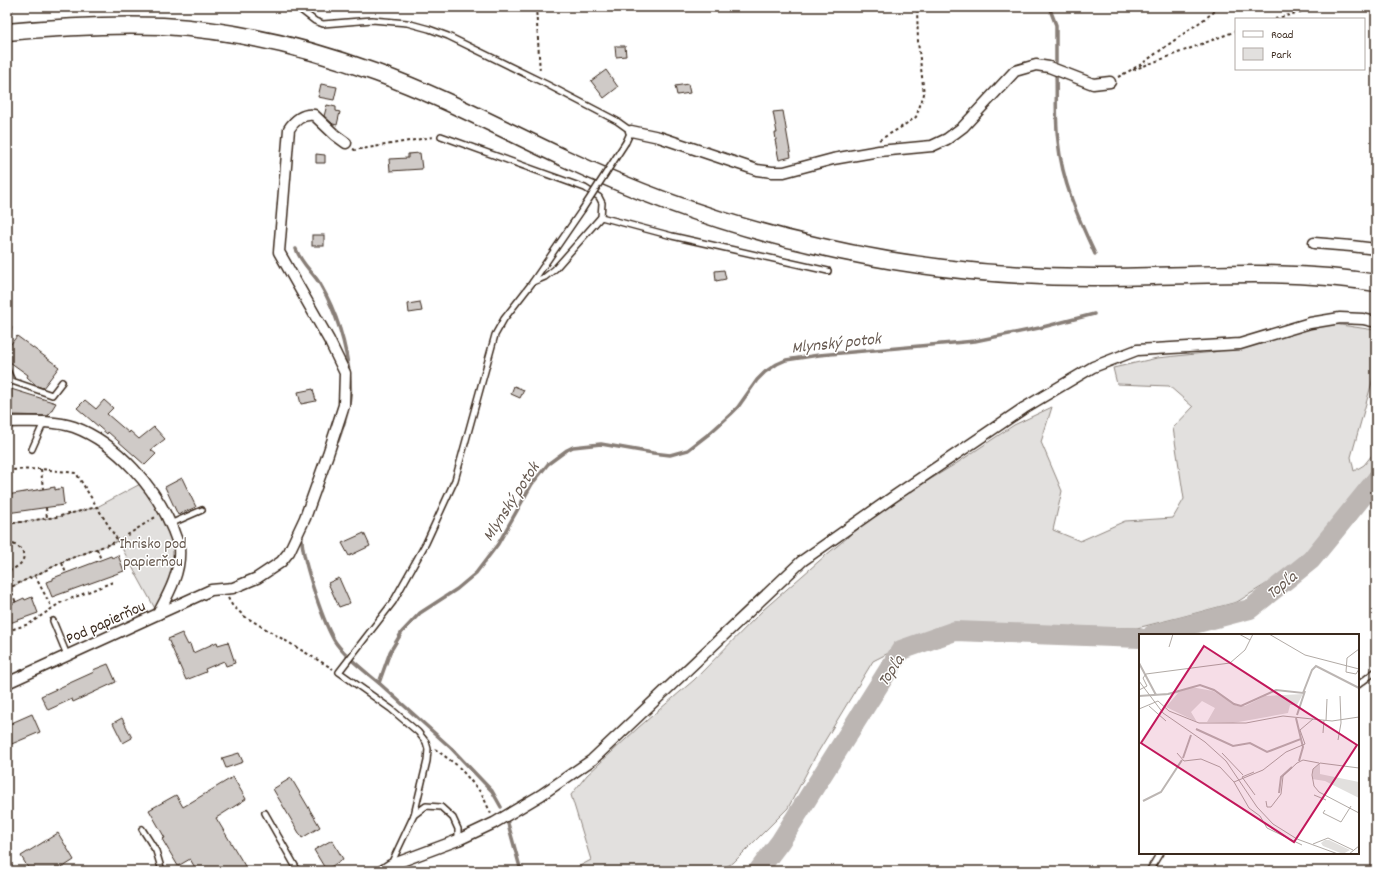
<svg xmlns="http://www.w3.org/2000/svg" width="1383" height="878" font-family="Dekko,sans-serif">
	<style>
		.green { fill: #e2e0de; stroke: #8e857e }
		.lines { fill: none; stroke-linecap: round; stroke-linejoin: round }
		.stream { stroke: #887e77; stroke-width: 3.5 }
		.river { stroke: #bcb6b3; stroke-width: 20 }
		.building { fill: #cfcac7; stroke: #3b2a1e }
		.lane-casing { stroke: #3b2a1e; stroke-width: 8 }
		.street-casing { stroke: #3b2a1e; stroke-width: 13 }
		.primary-casing { stroke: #3b2a1e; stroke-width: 19 }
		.path { stroke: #3b2a1e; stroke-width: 2; stroke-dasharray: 3 3; stroke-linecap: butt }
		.lane { stroke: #fff; stroke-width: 5 }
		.street { stroke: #fff; stroke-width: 10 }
		.primary { stroke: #fff; stroke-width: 16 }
		.lane-bridge-casing { stroke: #3b2a1e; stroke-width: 8; stroke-linecap: butt }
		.lane-bridge { stroke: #fff; stroke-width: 5 }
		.labels { text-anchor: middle; stroke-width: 3; stroke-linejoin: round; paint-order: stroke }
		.park-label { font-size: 16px; fill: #65584e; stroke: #fff }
		.street-label { font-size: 16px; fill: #3b2a1e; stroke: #fff }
		.water-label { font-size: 17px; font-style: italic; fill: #685b52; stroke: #fff }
		.inset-river { fill: none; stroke: #bcb6b3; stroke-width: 2 }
		.inset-road { fill: none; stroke: #b1aaa5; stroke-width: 1 }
		.view { fill: #c2185b; fill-opacity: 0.15; stroke: #c2185b; stroke-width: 2 }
		.inset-edge { fill: none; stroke: #3b2a1e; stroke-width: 2 }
	</style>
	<rect width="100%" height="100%" fill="#fff"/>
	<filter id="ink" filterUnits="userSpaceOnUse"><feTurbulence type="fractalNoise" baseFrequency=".025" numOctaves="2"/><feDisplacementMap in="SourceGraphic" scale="8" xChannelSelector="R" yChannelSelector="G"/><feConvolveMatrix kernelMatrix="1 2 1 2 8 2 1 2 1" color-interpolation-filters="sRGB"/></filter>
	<g filter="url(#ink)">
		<!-- green -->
		<g class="green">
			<polygon points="1327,323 1375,330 1374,375 1351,457 1354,471 1364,465 1376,450 1376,465 1297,565 1237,602 1181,617 1137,628 1013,626 924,635 873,661 815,757 788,808 733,863 718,871 570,871 591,860 571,795 587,775 639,727 694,680 763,610 826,555 885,507 957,463 1014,425 1052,407 1041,442 1062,491 1053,530 1080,541 1125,521 1173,518 1184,499 1173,428 1193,407 1169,386 1117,384 1113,368 1157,358 1214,352 1275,338"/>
			<polygon points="144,482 179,547 177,573 158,614 118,541 69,559 7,589 7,524 56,517 97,507"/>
		</g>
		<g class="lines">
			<!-- stream -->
			<g class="stream">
				<polyline points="1049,7 1056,25 1056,62"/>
				<path d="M 1056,73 C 1057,95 1055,119 1058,141 C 1062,181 1078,218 1095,254"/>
				<path d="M 296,249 C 302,265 312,271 320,284 C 337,313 347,348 350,381 C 350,386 351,391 350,396 C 349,412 343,426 338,441"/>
				<path d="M 302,534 C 300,555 323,621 334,640 C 343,655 366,672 379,683"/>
				<polyline points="501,807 492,791 451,748 379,683 390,652 402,632 420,613 457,589 476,573 498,544 532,484 548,464 567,450 573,447 601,444 653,453 670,455 688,450 710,433 731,414 738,407 757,380 765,372 777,364 786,360 819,355 975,341 1039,328 1094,314"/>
				<polyline points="507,820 521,871"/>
			</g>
			<!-- river -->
			<g class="river">
				<polyline points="1152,635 1250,609 1311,560 1376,480"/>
				<polyline points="758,871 780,842 901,650 955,631 1140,638"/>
			</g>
		</g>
		<!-- building -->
		<g class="building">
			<polygon points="615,46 625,46 626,56 616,57"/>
			<polygon points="606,70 618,87 604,98 591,81"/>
			<polygon points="321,84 337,87 334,100 318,97"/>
			<polygon points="688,84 690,93 677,95 675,86"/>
			<polygon points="327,105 336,107 336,111 340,112 337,125 333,124 324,116"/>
			<polygon points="783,111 791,157 779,160 775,140 776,140 775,133 777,133 773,112"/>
			<polygon points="420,153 422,169 390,171 389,159 408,158 408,154"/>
			<polygon points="316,154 325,155 325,163 316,163"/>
			<rect x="312" y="235" width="12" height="11"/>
			<polygon points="724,270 726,279 716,281 715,271"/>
			<polygon points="420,302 422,311 409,313 408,304"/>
			<polygon points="17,336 59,367 43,388 37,386 27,377 28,375 7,360 7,349"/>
			<polygon points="514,386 524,390 520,398 511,394"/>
			<polygon points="11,389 37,397 56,403 48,416 11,415"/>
			<polygon points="313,389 316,401 301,404 298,392"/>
			<polygon points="85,400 96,409 104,400 113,408 107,414 129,433 130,431 139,439 154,427 165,439 151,450 156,454 145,465 108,432 107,434 77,408"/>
			<polygon points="182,478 196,507 178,515 165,487"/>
			<polygon points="55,487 55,490 62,488 64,505 7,513 7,495"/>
			<polygon points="364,533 370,546 349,556 342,543"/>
			<polygon points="118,555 124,571 52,597 46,582 53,580 53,578 111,556 112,558"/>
			<polygon points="339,578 350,603 339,607 328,583"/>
			<polygon points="32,597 38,613 7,624 7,606 24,598 25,600"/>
			<polygon points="182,633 188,645 190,644 193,653 217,642 218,645 228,642 235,663 226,666 224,661 205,669 206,672 186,680 168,639"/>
			<polygon points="108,664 116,682 73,702 72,699 48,710 41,696 94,672 93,670"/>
			<polygon points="32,714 40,732 7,746 7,725"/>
			<polygon points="122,718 132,738 123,743 113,723"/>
			<polygon points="239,753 243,762 226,768 222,758"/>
			<polygon points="233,777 246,799 216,818 248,871 197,871 190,859 178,866 162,839 165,838 149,810 176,795 183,807"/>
			<polygon points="291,778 320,827 302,838 273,789"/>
			<polygon points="58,833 74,860 57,871 30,871 21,856"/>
			<polygon points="332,840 343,859 326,870 314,850"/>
		</g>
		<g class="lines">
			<defs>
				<g id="lane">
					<polyline points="297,7 315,21 323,24 372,20 407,23 429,29 448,36 546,84 617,121 631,131 626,142"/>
					<polyline points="7,8 10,7"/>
					<polyline points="441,136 585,188 599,197 602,203 601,217 555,269 545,277 533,282"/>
					<polyline points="601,217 672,236 828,271"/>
					<polyline points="7,329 8,328"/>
					<polyline points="7,370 12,381"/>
					<polyline points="7,384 12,381 52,395 62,382"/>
					<polyline points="32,449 44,422"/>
					<polyline points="170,524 202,510"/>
					<polyline points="53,621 67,655"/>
					<polyline points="1358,685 1376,671"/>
					<polyline points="265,813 298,871"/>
					<polyline points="414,815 426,806 441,807 453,818 458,829 458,840"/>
					<polyline points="142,829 156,851 162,871"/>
					<polyline points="391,864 414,815 427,761 428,749 426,742 418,732 391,709 339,672 393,602 426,543 455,480 495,335 504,319 532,283 582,210"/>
					<polyline points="1149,871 1160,853"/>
				</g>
				<g id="street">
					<polyline points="631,131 659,137 757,170 772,172 784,172 833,159 879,151 932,146 947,139 963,127 1015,71 1036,65 1049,67 1093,84 1110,82"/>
					<polyline points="1314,243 1351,246 1376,249"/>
					<path d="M 7,422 C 28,422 54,420 74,427 C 117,443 156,488 173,530 C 175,536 178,542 179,548 C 181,572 169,593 158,614 L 7,683"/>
					<path d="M 158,614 L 211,590 L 233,588 L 257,578 L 281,562 L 289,552 L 305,518 L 328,454 L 344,405 L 345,373 L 329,340 L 279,252 L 289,129 C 294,121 303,113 314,115 L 335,135 L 346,143"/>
					<polyline points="382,871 391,865 458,840 494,823 541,795 592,760 802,561 893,497 1024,408 1093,367 1137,350 1240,344 1310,323 1340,318 1363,319 1376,322"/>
				</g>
				<path id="primary" d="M 7,32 C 58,27 111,24 163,26 C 236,30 309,48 377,73 C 441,96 502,129 564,158 C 645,196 731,227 818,246 C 908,267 1001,277 1093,277 C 1187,277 1283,267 1376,283"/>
			</defs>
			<!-- lane casing -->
			<use href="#lane" class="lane-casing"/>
			<!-- street casing -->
			<use href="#street" class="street-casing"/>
			<!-- primary casing -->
			<use href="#primary" class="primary-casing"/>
			<!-- path -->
			<g class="path">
				<polyline points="536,7 540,72"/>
				<polyline points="1275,19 1318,7"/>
				<polyline points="1133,70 1236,31"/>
				<polyline points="1118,77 1140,65 1214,12 1216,7"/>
				<polyline points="879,140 900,128 916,117 924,94 918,42 917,7"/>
				<polyline points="353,149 355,150 433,137"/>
				<polyline points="41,469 43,489"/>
				<polyline points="7,470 41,469 76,473 118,541"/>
				<polyline points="46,508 47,518"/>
				<polyline points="9,513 10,523"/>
				<polyline points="7,524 56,517 97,507"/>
				<path d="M 7,543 C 17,543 29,553 21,563 C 18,567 11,570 7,572"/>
				<polyline points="97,549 101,560"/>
				<polyline points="62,563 66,573"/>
				<polyline points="35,576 52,608"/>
				<polyline points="10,587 16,603 15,601"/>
				<polyline points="7,589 69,559 118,541 157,516"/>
				<polyline points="228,598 232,605 244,616 333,669"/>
				<polyline points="7,631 29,624 60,603 113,582"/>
				<polyline points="435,749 458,766 482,794 491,814"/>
			</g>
			<!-- lane -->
			<use href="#lane" class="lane"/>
			<!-- street -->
			<use href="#street" class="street"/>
			<!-- primary -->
			<use href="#primary" class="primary"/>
			<defs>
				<polyline id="lane-bridge" points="582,210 626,142"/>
			</defs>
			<!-- lane-bridge casing -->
			<use href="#lane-bridge" class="lane-bridge-casing"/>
			<!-- lane-bridge -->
			<use href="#lane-bridge" class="lane-bridge"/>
		</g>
	</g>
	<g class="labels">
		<!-- park labels -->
		<g class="park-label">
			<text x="153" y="548">Ihrisko pod<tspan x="153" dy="18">papierňou</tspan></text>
		</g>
		<!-- street labels -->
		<g class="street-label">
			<text transform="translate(105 621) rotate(-24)" y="6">Pod papierňou</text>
		</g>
		<!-- water labels -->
		<g class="water-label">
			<text transform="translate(836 342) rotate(-6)" y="6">Mlynský potok</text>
			<text transform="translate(510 501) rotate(-57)" y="6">Mlynský potok</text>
			<text transform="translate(1281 584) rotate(-39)" y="6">Topľa</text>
			<text transform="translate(890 670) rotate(-56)" y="6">Topľa</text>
		</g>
	</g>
	<!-- overview -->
	<g transform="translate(1139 634)">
		<rect width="220" height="220" fill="#fff"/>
		<path d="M 52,53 L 74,57 L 98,72 L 106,72 L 126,62 L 164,60 L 158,71 L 151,71 L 149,79 L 94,89 L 68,88 L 76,74 L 63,67 L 52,78 L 58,88 L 27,73 L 39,59 L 23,62 ZM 181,129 L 181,140 L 220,148 L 220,164 L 186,147 L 173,145 L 174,135 ZM 186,206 L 190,206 L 211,216 L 204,220 L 184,212 L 182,209 Z" fill="#e2e0de"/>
		<path class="inset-river" d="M 0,29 L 17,61M 0,62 L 29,60 L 61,51 L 75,56 L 95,70 L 102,72 L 137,56 L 164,59 L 173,36 L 177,32 L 220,54M 158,81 L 166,57M 57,95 L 94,112 L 111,109 L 128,118 L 162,105 L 157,84M 44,124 L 52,101M 160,127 L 164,113 L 162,105M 140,159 L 142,143 L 153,133M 4,167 L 22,158 L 43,126"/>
		<path class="inset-road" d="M 100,0 L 111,6M 130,0 L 166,21 L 220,35M 30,13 L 34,0M 220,35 L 217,40 L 207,38 L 208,24 L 220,15M 0,47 L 24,79 L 66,108 L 87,127 L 118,173 L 134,190 L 158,205 L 199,220M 0,56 L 8,52 L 4,44 L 7,40 L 91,29 L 106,16 L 114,0M 10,72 L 27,87M 0,75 L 19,67 L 30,77 L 60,89 L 107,89 L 144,82 L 193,87 L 220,83M 187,87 L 188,65M 184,99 L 185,86M 199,106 L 202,89 L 201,62M 38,119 L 45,127 L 62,125 L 81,133 L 95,148M 83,119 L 104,141M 220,134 L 181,129 L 174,135 L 173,141 L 175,152 L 180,158 L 220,179M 115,138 L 103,143 L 116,161M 175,161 L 187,166M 127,167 L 128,173 L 132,173 L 142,160 L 144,142 L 158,129 L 164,126 L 180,129M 186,176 L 184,179 L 202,188 L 212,172M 174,210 L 189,204 L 214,216M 163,211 L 128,194 L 121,182 L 110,174 L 95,148 L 124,136 L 147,118 L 166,110 L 161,96 L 174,85M 210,220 L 220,212"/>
		<path class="view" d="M 65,12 L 218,111 L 155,208 L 2,109 Z"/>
		<rect width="220" height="220" class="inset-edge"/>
	</g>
	<!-- margin -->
	<rect width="1383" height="878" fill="none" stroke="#fff" stroke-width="24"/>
	<rect x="12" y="12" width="1359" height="854" fill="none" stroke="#3b2a1e" stroke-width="1.5" filter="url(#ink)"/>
	<!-- legend -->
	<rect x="1235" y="18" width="130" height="52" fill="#ffffff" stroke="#b1aaa5"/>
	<rect x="1243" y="31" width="20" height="6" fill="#ffffff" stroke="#b1aaa5"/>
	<text x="1271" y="38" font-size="12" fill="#3b2a1e">Road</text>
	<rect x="1243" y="48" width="20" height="12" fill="#e2e0de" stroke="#b1aaa5"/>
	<text x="1271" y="58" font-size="12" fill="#3b2a1e">Park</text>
</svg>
